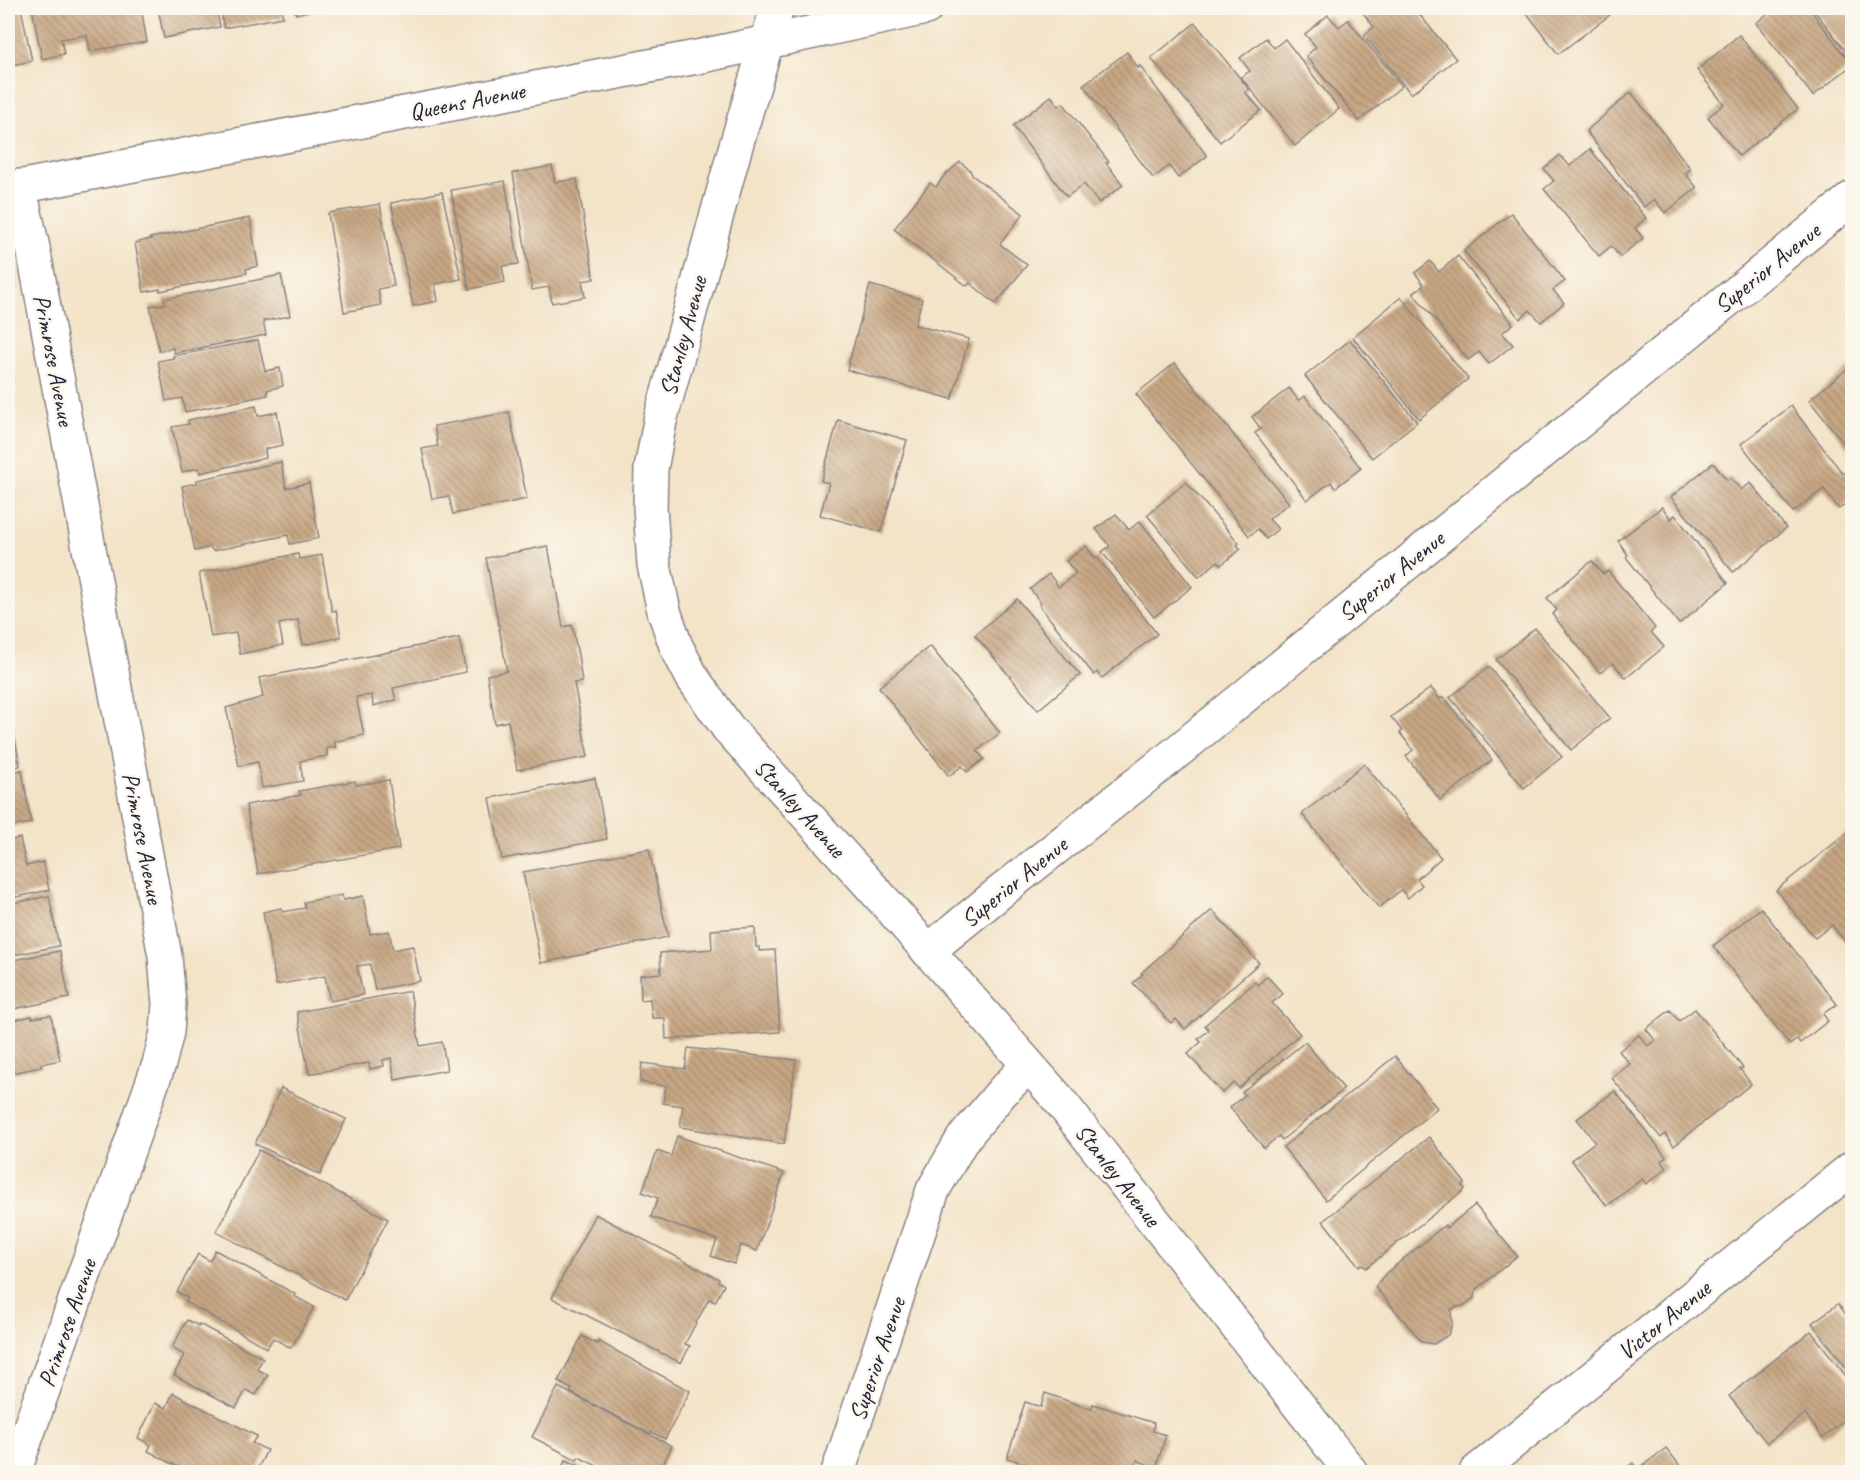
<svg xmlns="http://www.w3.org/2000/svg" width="1860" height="1480" font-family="Caveat,sans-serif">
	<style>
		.building { fill: url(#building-back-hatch) }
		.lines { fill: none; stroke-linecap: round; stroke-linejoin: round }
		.minor-casing { stroke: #8a8281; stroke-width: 36 }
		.minor { stroke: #fff; stroke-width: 33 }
		.labels { text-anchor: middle; stroke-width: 5; stroke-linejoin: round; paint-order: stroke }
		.street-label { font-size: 24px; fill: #22223b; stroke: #fbf7ec }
	</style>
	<defs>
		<pattern id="building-back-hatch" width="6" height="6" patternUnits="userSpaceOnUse" patternTransform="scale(1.5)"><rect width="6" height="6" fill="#c8a784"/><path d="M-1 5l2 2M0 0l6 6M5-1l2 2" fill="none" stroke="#a2886d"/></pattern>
	</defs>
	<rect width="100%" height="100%" fill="#fbf7ec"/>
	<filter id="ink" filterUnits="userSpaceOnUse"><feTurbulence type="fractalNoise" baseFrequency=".0167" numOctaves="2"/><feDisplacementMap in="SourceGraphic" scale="12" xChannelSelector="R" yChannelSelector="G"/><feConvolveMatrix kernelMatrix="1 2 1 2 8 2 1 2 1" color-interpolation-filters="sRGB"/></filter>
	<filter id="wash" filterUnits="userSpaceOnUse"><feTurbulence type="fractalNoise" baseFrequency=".008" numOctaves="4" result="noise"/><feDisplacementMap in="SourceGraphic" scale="24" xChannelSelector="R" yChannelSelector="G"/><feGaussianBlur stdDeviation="1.35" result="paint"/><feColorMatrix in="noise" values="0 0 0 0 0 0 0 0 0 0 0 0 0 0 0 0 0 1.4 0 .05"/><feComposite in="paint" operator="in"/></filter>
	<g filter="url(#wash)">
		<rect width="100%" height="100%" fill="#f3e3c7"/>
		<g id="blocks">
			<!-- building -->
			<g class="building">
				<polygon points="8,8 21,8 32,61 8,66"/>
				<polygon points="32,8 141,8 147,42 90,51 87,35 61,39 64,54 42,59"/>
				<polygon points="158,8 216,8 220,27 164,38"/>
				<polygon points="220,8 281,8 283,17 224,28"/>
				<polygon points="294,8 321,8 296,14"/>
				<polygon points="1370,8 1414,8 1456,59 1411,94 1364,35 1374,27 1363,13"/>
				<polygon points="1523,8 1604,8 1610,15 1558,54"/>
				<polygon points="1775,8 1809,8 1852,65 1813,96 1756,23"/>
				<polygon points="1812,8 1852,8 1852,59"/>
				<polygon points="1328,15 1339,27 1348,20 1402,86 1359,121 1306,56 1316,47 1305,34"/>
				<polygon points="1195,23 1249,89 1245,92 1261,110 1220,142 1151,58"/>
				<polygon points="1739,35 1798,109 1739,156 1708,117 1724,104 1697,70"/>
				<polygon points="1266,38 1274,48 1285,39 1339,109 1295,146 1241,77 1250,71 1240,58"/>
				<polygon points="1127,52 1138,68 1140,66 1207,156 1178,178 1169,166 1153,178 1083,85"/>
				<polygon points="1631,92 1691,169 1685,173 1697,188 1665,213 1654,199 1644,207 1586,131"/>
				<polygon points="1051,96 1059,106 1063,103 1109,162 1106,163 1123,185 1099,203 1084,184 1067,197 1013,126"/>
				<polygon points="1590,149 1646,218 1635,228 1643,238 1620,257 1611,246 1599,256 1544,189 1554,181 1544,169 1560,155 1570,166"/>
				<polygon points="960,162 970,170 972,175 1023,214 1000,244 1027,265 996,304 970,283 967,286 894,229 930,183 936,187 944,176"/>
				<polygon points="552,166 555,182 577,179 594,279 582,281 585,297 552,303 549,287 532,290 513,173"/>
				<polygon points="505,181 519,264 502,266 505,282 469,289 451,190"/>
				<polygon points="442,192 461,279 435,284 438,301 413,306 391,203"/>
				<polygon points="380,204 394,286 378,289 381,305 344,312 328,213"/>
				<polygon points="1511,213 1565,281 1553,290 1564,303 1541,322 1530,310 1520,319 1464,251"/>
				<polygon points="250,218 258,266 246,269 247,273 160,291 160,289 144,292 135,243 151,239 150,238"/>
				<polygon points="1458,256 1513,324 1502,333 1513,345 1489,364 1479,352 1468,360 1413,293 1424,285 1415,273 1430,261 1439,272"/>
				<polygon points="281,275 290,316 263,321 266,335 174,353 173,348 159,351 150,306 165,304 164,299"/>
				<polygon points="870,285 922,299 915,325 969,339 952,399 847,370"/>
				<polygon points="1401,297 1468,379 1419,419 1353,337"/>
				<polygon points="258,340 265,371 280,368 283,386 267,390 268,395 185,412 182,398 166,401 158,361 174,358 173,356"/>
				<polygon points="1350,340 1417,422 1372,458 1305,376"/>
				<polygon points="1175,363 1289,503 1269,519 1278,529 1266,539 1258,529 1249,536 1136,394"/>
				<polygon points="1852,365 1852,453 1809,400"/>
				<polygon points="1289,388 1299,401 1305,396 1361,468 1335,488 1331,482 1307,500 1255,433 1261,429 1252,417"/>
				<polygon points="256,406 258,416 277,412 283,445 265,449 266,458 200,473 199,468 182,472 172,427 189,424 188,420"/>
				<polygon points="1791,406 1843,474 1848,470 1852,475 1852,499 1839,509 1824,489 1793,512 1741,444"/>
				<polygon points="509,412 527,499 453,514 449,496 432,499 422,449 438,446 434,426"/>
				<polygon points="838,420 907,440 881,532 820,515 829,483 821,481"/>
				<polygon points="281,462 286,488 309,483 319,538 290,544 288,535 213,551 210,547 195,551 182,486 197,483 197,480"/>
				<polygon points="1713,463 1727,480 1730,477 1741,490 1751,483 1786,528 1733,572 1671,497"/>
				<polygon points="1186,482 1239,543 1237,545 1241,549 1221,565 1218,561 1199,577 1147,515"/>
				<polygon points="1662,507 1671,519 1675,515 1728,583 1679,624 1626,557 1628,555 1618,541"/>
				<polygon points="1116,514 1129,530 1140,521 1192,587 1154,617 1102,552 1110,546 1096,529"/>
				<polygon points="548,546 563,627 572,625 578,655 582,682 574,683 588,757 517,770 508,721 495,724 487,675 507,671 486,558"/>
				<polygon points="1086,546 1095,558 1097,557 1157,634 1102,678 1097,672 1094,675 1039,605 1041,603 1030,589 1049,574 1059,587 1076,573 1066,561"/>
				<polygon points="298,554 299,559 322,555 332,611 336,610 341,637 303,645 298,620 279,624 283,645 240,654 236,633 211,637 199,573"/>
				<polygon points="1592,561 1603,574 1608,571 1655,628 1651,632 1664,647 1626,678 1613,663 1600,673 1552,614 1557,610 1547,598"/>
				<polygon points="1017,599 1080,675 1038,710 975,635"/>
				<polygon points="1535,628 1610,718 1571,750 1496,660"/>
				<polygon points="459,638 466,672 393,688 396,700 373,706 372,695 356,697 364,735 334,742 336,747 327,748 327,756 300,761 303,781 262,788 258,762 239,766 226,708 263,697 259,678"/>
				<polygon points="930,646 1000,733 977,751 984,759 967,772 962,766 949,776 879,687"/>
				<polygon points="1489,667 1562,757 1524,788 1450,697"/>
				<polygon points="1431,688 1440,699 1444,697 1492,760 1440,800 1406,756 1413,750 1400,733 1402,731 1391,717"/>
				<polygon points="10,712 20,766 8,768 8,713"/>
				<polygon points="1364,764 1441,858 1417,879 1422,885 1408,898 1401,890 1379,908 1302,814"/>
				<polygon points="22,770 31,823 8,827 8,773"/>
				<polygon points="595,778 607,839 502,859 490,798"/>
				<polygon points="389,780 399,849 258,874 246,805 301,795 299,791 355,781 356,785"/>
				<polygon points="1847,833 1852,839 1852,951 1832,925 1815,938 1776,890"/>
				<polygon points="20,838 26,866 43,862 49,890 8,899 8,841"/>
				<polygon points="649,849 668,937 541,963 523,872"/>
				<polygon points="342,895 343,900 363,896 370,934 389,931 393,950 413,946 420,981 375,990 370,964 357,966 363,995 330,1001 325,976 276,985 263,912 281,908 283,912 305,908 304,902"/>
				<polygon points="49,896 59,946 8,956 8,904"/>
				<polygon points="1761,908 1837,1004 1823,1014 1828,1021 1800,1043 1797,1039 1790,1045 1713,946"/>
				<polygon points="1212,910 1259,963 1185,1029 1176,1019 1171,1023 1133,983 1143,974 1141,973"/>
				<polygon points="755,927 756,947 759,947 759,951 775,950 780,1032 666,1039 665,1018 652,1018 650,999 641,1000 640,975 661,973 660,953 712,949 711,930"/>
				<polygon points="60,951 69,998 8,1010 8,961"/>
				<polygon points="1267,976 1283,994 1272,1003 1300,1034 1239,1088 1234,1083 1222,1093 1188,1054 1201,1042 1198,1039 1209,1030 1205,1025 1255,982 1258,985"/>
				<polygon points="410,991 420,1046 442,1042 447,1070 395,1080 391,1058 383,1060 384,1066 370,1069 369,1063 309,1074 297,1012"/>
				<polygon points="1695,1009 1743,1068 1740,1069 1751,1084 1674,1146 1665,1134 1661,1138 1612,1078 1630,1064 1619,1051 1639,1035 1648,1046 1655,1040 1646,1029 1670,1010 1679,1021"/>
				<polygon points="51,1015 60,1060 41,1064 41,1067 8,1074 8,1021 32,1016 32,1018"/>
				<polygon points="1305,1042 1344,1089 1282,1140 1279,1136 1264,1148 1230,1107 1245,1095 1242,1092"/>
				<polygon points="688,1048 796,1060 784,1144 680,1127 683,1106 663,1103 666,1086 640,1082 642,1063 685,1069"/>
				<polygon points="1395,1056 1437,1108 1326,1200 1283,1147"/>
				<polygon points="281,1088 346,1119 320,1175 255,1144"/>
				<polygon points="1615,1091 1666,1157 1661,1161 1667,1168 1646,1184 1642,1179 1607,1206 1571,1160 1595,1142 1577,1119"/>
				<polygon points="677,1136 784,1173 757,1251 741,1245 734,1264 711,1256 717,1240 651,1217 658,1198 642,1192 657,1151 671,1156"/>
				<polygon points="1429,1137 1465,1183 1462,1186 1465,1189 1366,1268 1362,1264 1359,1266 1323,1221"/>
				<polygon points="259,1150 388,1219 345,1300 216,1232"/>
				<polygon points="1475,1205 1517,1256 1475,1291 1474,1298 1463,1306 1456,1307 1451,1310 1452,1324 1448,1335 1434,1344 1422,1342 1375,1287 1385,1274 1445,1225 1446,1228"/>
				<polygon points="595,1214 719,1279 718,1281 724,1285 715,1302 709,1299 697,1321 685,1344 690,1346 681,1363 552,1298"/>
				<polygon points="215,1250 295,1294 294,1296 314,1307 291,1348 273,1338 267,1348 186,1302 188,1298 177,1292 198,1254 210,1261"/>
				<polygon points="1838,1304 1848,1317 1852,1314 1852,1375 1812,1323"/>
				<polygon points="187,1320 199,1326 199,1324 263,1358 257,1369 268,1375 256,1395 246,1390 236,1408 174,1375 184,1355 172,1348"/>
				<polygon points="1811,1331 1852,1384 1852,1414 1823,1438 1805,1414 1767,1443 1729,1396"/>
				<polygon points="582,1336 597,1344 598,1341 690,1391 665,1439 651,1432 650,1434 570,1392 572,1389 558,1382"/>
				<polygon points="558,1387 672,1446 659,1472 609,1472 579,1457 577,1460 532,1437"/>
				<polygon points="173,1393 257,1436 252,1443 267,1450 256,1472 188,1472 148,1451 151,1445 138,1438 155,1403 166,1408"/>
				<polygon points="1045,1393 1091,1409 1093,1404 1154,1423 1153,1431 1166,1435 1156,1468 1137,1460 1133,1472 1051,1472 1007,1458 1025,1402 1041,1407"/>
				<polygon points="1666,1448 1685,1472 1621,1472 1633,1463 1637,1470"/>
				<polygon points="566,1460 592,1472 559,1472"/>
			</g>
		</g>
	</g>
	<g filter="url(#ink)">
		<use href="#blocks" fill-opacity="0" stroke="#8a8281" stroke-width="1.5"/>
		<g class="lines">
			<defs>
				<g id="minor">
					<polyline points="777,8 735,149 660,421 651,469 650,507 654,565 664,611 676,646 692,677 728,728 886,903 1060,1101 1351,1472"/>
					<polyline points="8,189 702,56 926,8"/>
					<polyline points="928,951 999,893 1172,756 1852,198"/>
					<polyline points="14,1472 159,1064 167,1032 169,1004 165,956 33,248 19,186"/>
					<polyline points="838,1472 933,1190 962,1140 1002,1092 1028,1066"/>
					<polyline points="1476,1472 1852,1168"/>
				</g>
			</defs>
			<!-- minor casing -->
			<use href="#minor" class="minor-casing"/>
			<!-- minor -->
			<use href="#minor" class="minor"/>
		</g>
	</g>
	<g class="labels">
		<!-- street labels -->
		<g class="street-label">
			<text transform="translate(467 101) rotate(-11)" y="8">Queens Avenue</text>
			<text transform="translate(1767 268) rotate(-39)" y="8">Superior Avenue</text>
			<text transform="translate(683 336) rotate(-75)" y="8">Stanley Avenue</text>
			<text transform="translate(54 360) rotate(79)" y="8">Primrose Avenue</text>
			<text transform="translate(1391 576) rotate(-39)" y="8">Superior Avenue</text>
			<text transform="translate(800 808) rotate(48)" y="8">Stanley Avenue</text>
			<text transform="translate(143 838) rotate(79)" y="8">Primrose Avenue</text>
			<text transform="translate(1014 882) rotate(-39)" y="8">Superior Avenue</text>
			<text transform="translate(1118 1175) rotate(52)" y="8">Stanley Avenue</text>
			<text transform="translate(1664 1320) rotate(-39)" y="8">Victor Avenue</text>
			<text transform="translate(67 1323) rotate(-71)" y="8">Primrose Avenue</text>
			<text transform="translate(877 1359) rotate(-71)" y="8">Superior Avenue</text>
		</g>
	</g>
	<!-- margin -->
	<rect width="1860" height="1480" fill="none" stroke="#fbf7ec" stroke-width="30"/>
</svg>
